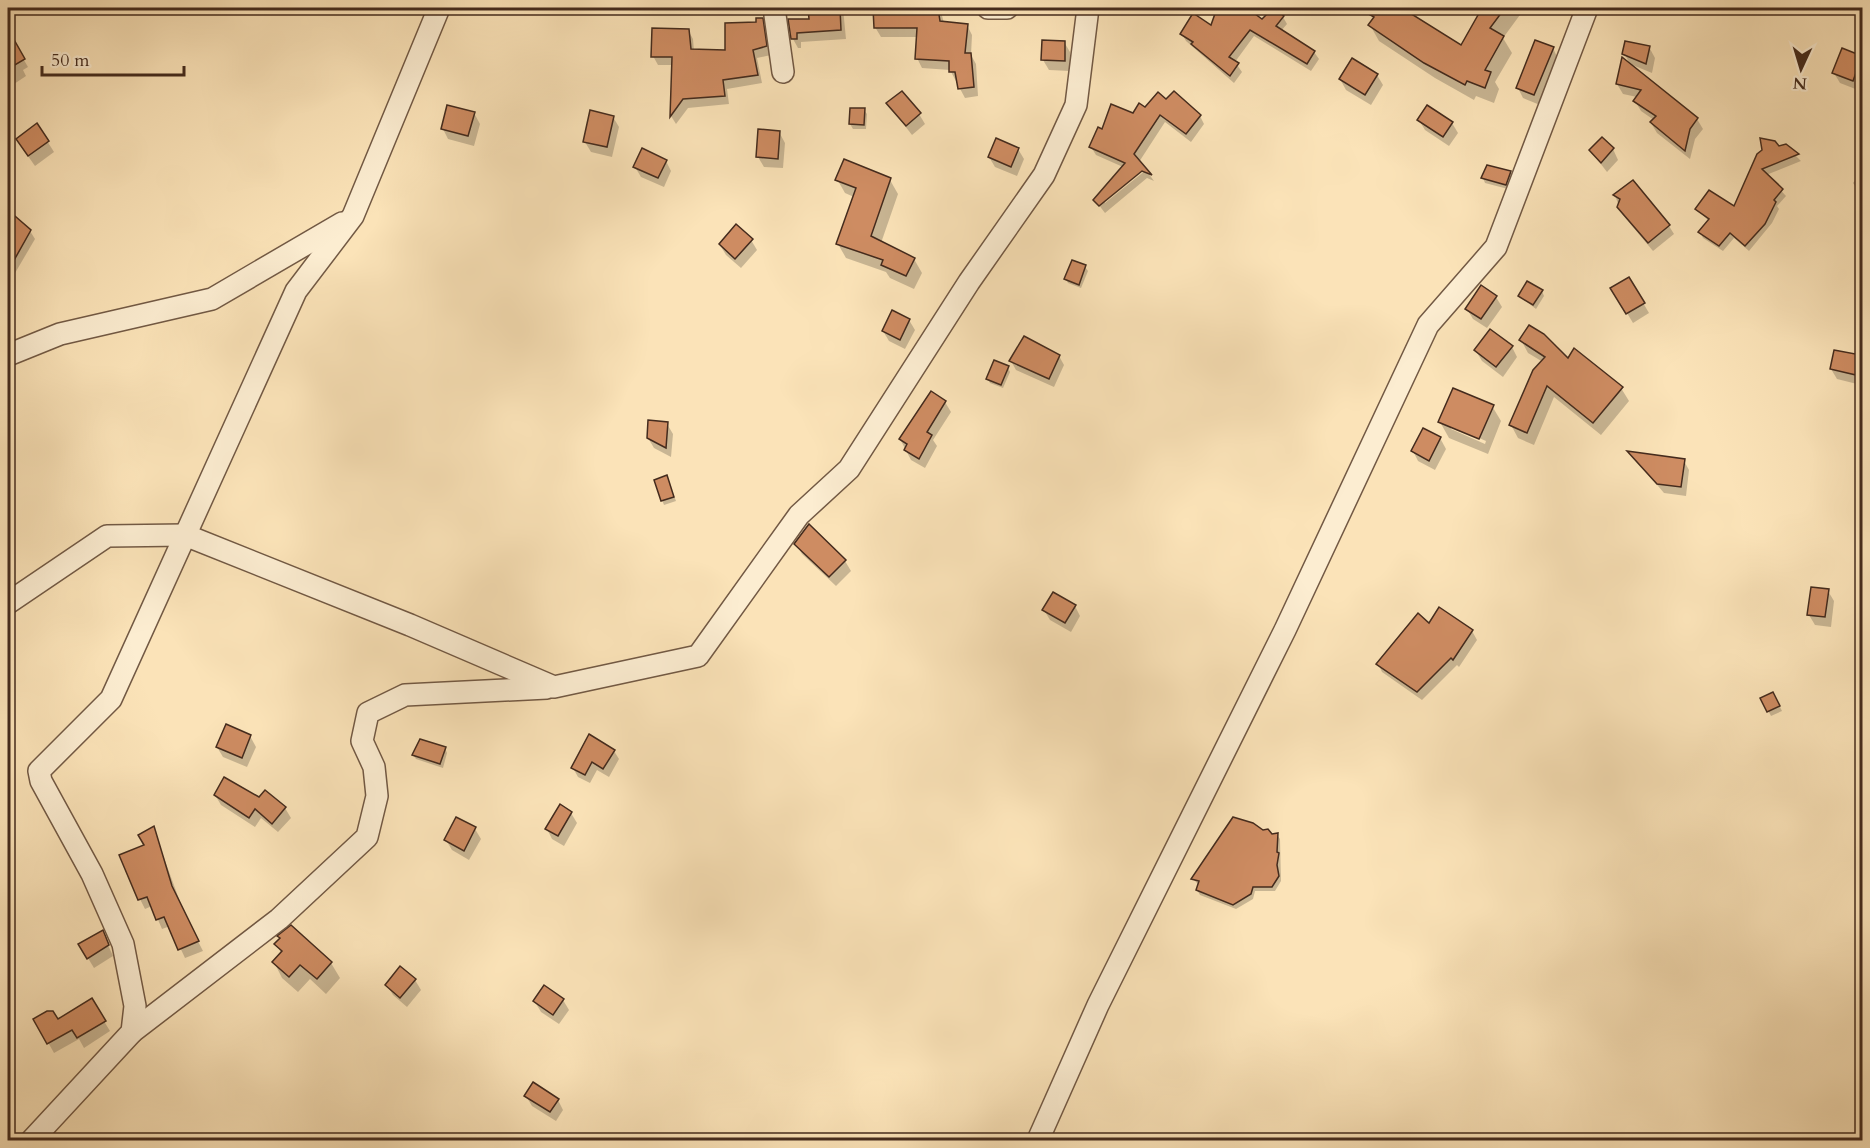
<svg xmlns="http://www.w3.org/2000/svg" width="1870" height="1148" font-family="Cardo,serif">
	<style>
		.shadow { fill: #0003; fill-rule: evenodd }
		.building { fill: #ce8c62; stroke: #442b1d; stroke-width: 1.5 }
		.lines { fill: none; stroke-linecap: round; stroke-linejoin: round }
		.minor-casing { stroke: #725944; stroke-width: 24 }
		.minor { stroke: #fcedd1; stroke-width: 21 }
	</style>
	<rect width="100%" height="100%" fill="#fbe3b8"/>
	<filter id="stains"><feTurbulence type="fractalNoise" baseFrequency=".00333" numOctaves="4"/><feColorMatrix values="0 0 0 0 .2 0 0 0 0 .09 0 0 0 0 .02 0 0 0 .5 -.17"/></filter>
	<radialGradient id="worn" r=".72"><stop offset=".6" stop-color="#630" stop-opacity="0"/><stop offset="1" stop-color="#630" stop-opacity=".3"/></radialGradient>
	<!-- shadow -->
	<g class="shadow">
		<polygon points="810,8 843,8 846,39 801,42 801,48 798,48 793,39 790,20 811,21"/>
		<polygon points="875,8 940,8 944,23 967,25 972,35 971,55 976,64 978,96 965,98 950,70 922,68 917,58 918,37 881,37 875,27"/>
		<polygon points="1219,8 1239,15 1245,8 1263,21 1283,17 1287,24 1281,31 1314,52 1319,59 1311,71 1254,36 1235,62 1242,72 1234,83 1186,41 1182,34 1212,27"/>
		<polygon points="1382,8 1399,8 1462,47 1484,8 1525,8 1503,38 1512,53 1495,82 1499,89 1494,103 1476,96 1474,100 1435,78 1379,41 1370,25"/>
		<polygon points="762,20 767,29 771,55 757,58 762,83 727,89 729,104 688,108 676,124 671,116 673,65 658,65 653,56 688,30 693,39 694,51 726,52"/>
		<polygon points="12,40 28,67 23,70 26,76 8,88 8,43"/>
		<polygon points="1064,42 1070,52 1070,71 1049,70 1043,60"/>
		<polygon points="1649,47 1655,58 1652,73 1630,64 1624,53"/>
		<polygon points="1553,48 1558,59 1540,105 1523,98 1518,88"/>
		<polygon points="1861,57 1862,79 1858,90 1840,83 1834,73"/>
		<polygon points="1623,59 1697,119 1703,129 1695,139 1690,159 1657,133 1651,123 1654,120 1641,111 1635,101 1637,97 1623,94 1617,84"/>
		<polygon points="1377,75 1383,85 1371,105 1346,90 1340,79"/>
		<polygon points="1167,101 1200,116 1204,124 1191,142 1165,122 1139,162 1105,199 1105,203 1146,170 1154,181 1147,178 1105,213 1095,200 1123,167 1096,155 1091,147 1102,131 1145,109"/>
		<polygon points="888,104 919,114 925,124 912,135"/>
		<polygon points="864,110 867,114 866,129 853,129 850,124"/>
		<polygon points="474,113 480,124 474,146 448,139 443,129"/>
		<polygon points="613,117 619,127 612,157 591,152 585,142"/>
		<polygon points="1419,120 1452,123 1458,133 1449,146 1425,130"/>
		<polygon points="37,125 54,152 35,166 23,149"/>
		<polygon points="779,132 785,143 783,168 764,167 758,157"/>
		<polygon points="1774,142 1779,147 1786,146 1801,161 1766,175 1786,196 1777,206 1779,209 1772,223 1749,251 1734,238 1723,251 1703,238 1700,232 1709,221 1697,210 1735,208"/>
		<polygon points="1018,149 1024,159 1017,176 995,167 989,157"/>
		<polygon points="1613,149 1618,160 1607,172 1590,150"/>
		<polygon points="666,161 671,171 664,187 641,177 635,167"/>
		<polygon points="1862,170 1862,196 1853,183"/>
		<polygon points="1510,173 1513,177 1508,189 1485,183 1483,178"/>
		<polygon points="837,179 890,180 898,194 881,243 914,259 922,273 914,289 890,278 886,272 846,258 838,244 854,197 845,193"/>
		<polygon points="1615,196 1669,226 1674,234 1653,251 1623,215"/>
		<polygon points="8,213 30,231 35,239 8,285"/>
		<polygon points="751,240 757,250 741,268 726,255 720,245"/>
		<polygon points="1073,262 1085,267 1088,271 1081,288 1068,283 1066,279"/>
		<polygon points="1629,279 1649,313 1633,323 1612,288"/>
		<polygon points="1542,291 1544,296 1536,309 1519,296"/>
		<polygon points="1496,297 1502,307 1487,328 1473,319 1467,309"/>
		<polygon points="909,320 915,330 905,349 889,341 883,331"/>
		<polygon points="1521,340 1569,360 1621,388 1629,401 1601,435 1554,397 1534,445 1518,438 1511,425 1543,362 1528,353"/>
		<polygon points="1512,347 1517,357 1503,377 1482,361 1476,351"/>
		<polygon points="1059,356 1064,365 1054,387 1016,370 1011,361"/>
		<polygon points="1860,357 1862,362 1861,385 1837,379 1831,369"/>
		<polygon points="1008,368 1010,372 1003,388 990,383 988,379"/>
		<polygon points="945,402 951,412 933,440 937,446 925,468 911,460 900,439"/>
		<path d="M 1492,406 L 1501,421 L 1488,454 L 1449,438 L 1440,422 ZM 1451,426 L 1486,441 L 1485,444 L 1451,429 Z"/>
		<polygon points="667,424 673,434 671,457 654,448 648,438"/>
		<polygon points="1440,438 1446,449 1435,470 1418,461 1413,451"/>
		<polygon points="1630,453 1684,461 1689,470 1686,496 1664,493"/>
		<polygon points="667,477 676,501 664,505 662,500"/>
		<polygon points="1861,532 1862,532 1862,561 1859,556"/>
		<polygon points="796,544 845,561 851,571 836,586 802,554"/>
		<polygon points="1828,591 1834,601 1831,627 1815,625 1809,615"/>
		<polygon points="1075,606 1080,616 1071,632 1050,620 1044,610"/>
		<polygon points="1429,625 1472,631 1477,640 1459,667 1457,665 1422,700 1382,672 1378,664"/>
		<polygon points="1773,693 1782,711 1771,716 1762,699"/>
		<polygon points="250,736 256,747 247,767 223,757 217,747"/>
		<polygon points="445,748 447,753 443,768 416,759 413,755"/>
		<polygon points="614,751 619,759 609,777 597,770 590,783 578,777 573,768"/>
		<polygon points="215,795 259,799 285,808 291,818 278,832 261,818 255,827 221,805"/>
		<polygon points="571,813 577,823 564,846 552,839 547,829"/>
		<polygon points="153,828 186,918 203,951 185,958 170,926 162,929 152,906 145,909 140,899 146,845"/>
		<polygon points="475,829 481,839 469,860 452,850 446,840"/>
		<polygon points="1271,835 1277,835 1280,839 1281,881 1275,891 1255,891 1253,899 1236,909 1200,895 1197,890 1199,885 1193,879"/>
		<polygon points="8,866 12,881 8,887"/>
		<polygon points="12,888 14,891 8,895 8,890"/>
		<polygon points="291,927 331,963 340,978 326,994 310,979 298,992 282,978 274,962 282,954 276,945 281,939 279,937"/>
		<polygon points="102,932 113,956 94,968 80,945"/>
		<polygon points="415,980 421,990 407,1007 393,995 387,985"/>
		<polygon points="91,1000 110,1031 84,1048 79,1039 54,1053 35,1019 57,1021"/>
		<polygon points="563,1000 569,1010 559,1024 541,1012 535,1002"/>
		<polygon points="526,1096 558,1100 563,1110 556,1121 532,1106"/>
	</g>
	<!-- building -->
	<g class="building">
		<polygon points="808,8 840,8 841,30 797,33 797,39 791,39 788,19 809,19"/>
		<polygon points="873,8 938,8 940,21 968,24 965,53 971,53 974,87 958,89 955,72 949,72 949,61 915,59 917,28 874,28"/>
		<polygon points="1217,8 1238,13 1243,8 1247,8 1262,19 1273,8 1284,16 1276,26 1315,51 1307,64 1250,30 1229,57 1239,63 1230,76 1191,44 1193,42 1180,34 1193,13 1211,25"/>
		<polygon points="1358,8 1402,8 1461,45 1482,8 1505,8 1490,28 1504,36 1485,70 1491,72 1485,88 1467,81 1465,85 1424,63 1368,25 1374,17"/>
		<polygon points="756,18 763,18 767,46 753,50 758,75 723,80 725,96 683,99 670,117 672,57 651,57 652,28 689,29 691,49 725,50 725,23 756,22"/>
		<polygon points="8,29 25,59 8,69"/>
		<polygon points="1042,40 1065,41 1065,61 1041,60"/>
		<polygon points="1535,40 1554,47 1534,95 1516,88"/>
		<polygon points="1625,41 1650,46 1646,64 1622,54"/>
		<polygon points="1842,48 1862,56 1853,81 1832,73"/>
		<polygon points="1622,57 1698,118 1690,129 1685,151 1650,122 1656,116 1633,101 1641,90 1616,84"/>
		<polygon points="1352,58 1378,74 1365,95 1339,79"/>
		<polygon points="902,91 921,113 906,126 886,103"/>
		<polygon points="1174,91 1201,115 1186,134 1160,115 1134,154 1152,175 1142,171 1099,206 1093,200 1125,163 1089,147 1098,127 1102,129 1111,104 1133,113 1139,103 1145,107 1158,92 1166,99"/>
		<polygon points="447,105 475,112 468,136 441,129"/>
		<polygon points="1427,105 1453,122 1443,137 1417,120"/>
		<polygon points="850,108 865,108 864,125 849,124"/>
		<polygon points="590,110 614,116 607,147 583,142"/>
		<polygon points="37,123 49,141 28,156 16,139"/>
		<polygon points="758,129 780,131 778,159 756,157"/>
		<polygon points="1602,137 1614,148 1601,163 1589,150"/>
		<polygon points="996,138 1019,148 1011,167 988,157"/>
		<polygon points="1760,138 1775,141 1779,146 1786,144 1799,154 1762,169 1783,189 1774,200 1776,202 1765,224 1745,246 1730,233 1719,246 1698,232 1709,219 1695,209 1709,190 1734,206 1757,154 1762,150"/>
		<polygon points="642,148 667,160 658,178 633,167"/>
		<polygon points="844,159 891,178 871,236 915,258 906,276 881,265 883,260 836,244 856,188 835,180"/>
		<polygon points="1487,165 1511,171 1506,185 1481,178"/>
		<polygon points="1633,180 1670,225 1648,243 1617,207 1620,199 1613,195"/>
		<polygon points="8,210 31,230 8,271"/>
		<polygon points="736,224 753,239 735,259 719,244"/>
		<polygon points="1072,260 1086,265 1079,285 1064,279"/>
		<polygon points="1629,277 1645,303 1626,314 1610,288"/>
		<polygon points="1527,281 1543,290 1533,305 1518,296"/>
		<polygon points="1481,285 1497,296 1481,319 1465,309"/>
		<polygon points="892,310 910,319 900,340 882,331"/>
		<polygon points="1529,325 1544,334 1568,358 1574,348 1623,387 1593,423 1547,386 1527,433 1509,425 1533,370 1545,357 1519,340"/>
		<polygon points="1490,329 1513,346 1496,367 1474,350"/>
		<polygon points="1024,336 1060,355 1049,379 1009,361"/>
		<polygon points="1834,350 1861,355 1856,375 1830,369"/>
		<polygon points="994,360 1009,366 1001,385 986,379"/>
		<polygon points="1453,388 1494,405 1479,439 1438,422"/>
		<polygon points="931,391 946,401 927,432 932,435 919,459 904,450 907,444 899,439"/>
		<polygon points="648,420 668,422 666,448 647,438"/>
		<polygon points="1423,428 1441,437 1429,461 1411,451"/>
		<polygon points="1627,451 1685,459 1681,487 1657,484"/>
		<polygon points="667,475 674,497 661,501 654,480"/>
		<polygon points="809,524 846,560 829,577 794,544"/>
		<polygon points="1811,587 1829,589 1825,617 1807,615"/>
		<polygon points="1053,592 1076,605 1065,623 1042,610"/>
		<polygon points="1439,607 1473,630 1453,660 1451,658 1417,692 1376,664 1418,613 1429,623"/>
		<polygon points="1773,692 1780,706 1767,712 1760,698"/>
		<polygon points="226,724 251,735 242,758 216,747"/>
		<polygon points="589,734 615,750 603,769 592,762 585,775 571,768"/>
		<polygon points="420,739 446,747 440,764 412,755"/>
		<polygon points="224,777 259,797 265,790 286,807 272,824 255,809 249,818 214,795"/>
		<polygon points="560,804 572,812 558,836 545,829"/>
		<polygon points="456,817 476,827 464,851 444,840"/>
		<polygon points="1233,817 1253,823 1263,830 1268,829 1272,834 1278,833 1277,852 1279,853 1277,865 1279,876 1272,887 1253,887 1251,894 1233,905 1196,890 1199,881 1191,879"/>
		<polygon points="154,826 172,886 199,941 178,950 164,917 156,920 147,897 138,900 119,855 144,845 138,835"/>
		<polygon points="291,925 332,962 317,979 300,965 289,977 272,962 282,951 274,944 280,938 277,936"/>
		<polygon points="103,930 109,945 87,959 78,944"/>
		<polygon points="400,966 416,979 400,998 385,985"/>
		<polygon points="544,985 564,999 553,1015 533,1001"/>
		<polygon points="92,998 106,1021 77,1038 72,1030 47,1044 33,1019 47,1011 53,1011 58,1019"/>
		<polygon points="533,1082 559,1099 550,1112 524,1096"/>
	</g>
	<g class="lines">
		<defs>
			<g id="minor">
				<polyline points="774,8 783,72"/>
				<polyline points="988,8 1007,8"/>
				<polyline points="8,355 60,334 212,299 342,223"/>
				<polyline points="8,603 107,536 185,535 410,625 554,687 698,656 799,515 849,469 969,282 1044,175 1076,105 1088,8"/>
				<polyline points="132,1032 279,919 367,837 377,796 374,767 362,741 368,713 405,695 547,688"/>
				<polyline points="32,1140 132,1032 135,1006 123,944 92,874 41,781 39,771 111,699 296,291 353,216 439,8"/>
				<polyline points="1038,1140 1098,1005 1285,630 1428,325 1496,247 1587,8"/>
			</g>
		</defs>
		<!-- minor casing -->
		<use href="#minor" class="minor-casing"/>
		<!-- minor -->
		<use href="#minor" class="minor"/>
	</g>
	<!-- margin -->
	<rect width="1870" height="1148" fill="none" stroke="#fbe3b8" stroke-width="30"/>
	<rect x="9" y="9" width="1852" height="1130" fill="none" stroke="#442b1d" stroke-width="3"/>
	<rect x="15" y="15" width="1840" height="1118" fill="none" stroke="#442b1d" stroke-width="1.5"/>
	<!-- north arrow -->
	<g transform="translate(1801 69) rotate(184)" stroke="#fcedd1" stroke-width="4.5" paint-order="stroke">
	<path d="M0-4.5L10 22L0 15L-10 22Z" fill="#442b1d"/>
	<text y="-9" font-size="16" font-weight="bold" text-anchor="middle" fill="#442b1d">N</text>
	</g>
	<!-- scale -->
	<path d="M42 66v9h142v-9" fill="none" stroke="#442b1d" stroke-width="3"/>
	<text x="51" y="66" font-size="18" fill="#442b1d" stroke="#fcedd1" stroke-width="4.5" paint-order="stroke">50 m</text>
	<rect width="100%" height="100%" filter="url(#stains)"/>
	<rect width="100%" height="100%" fill="url(#worn)"/>
</svg>
